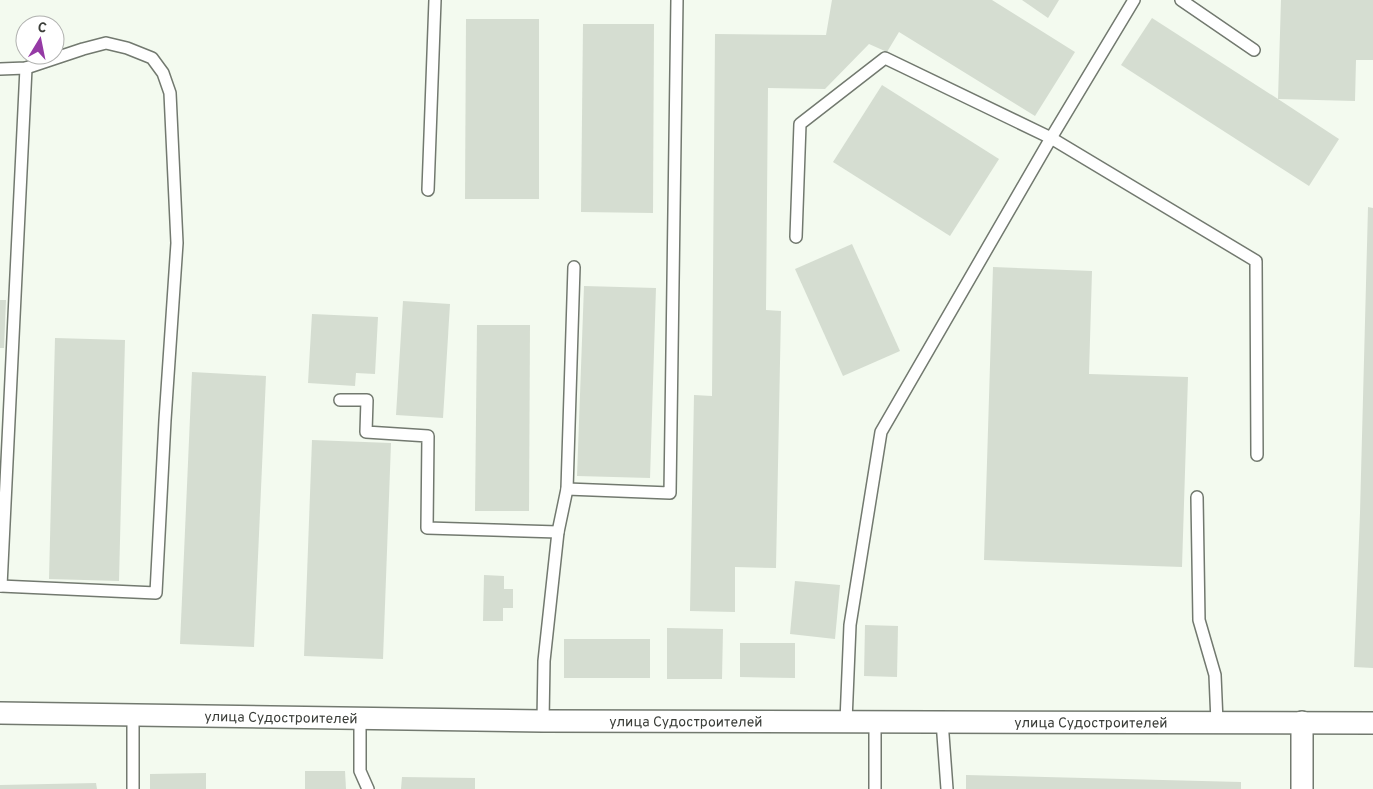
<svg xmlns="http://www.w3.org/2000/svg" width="1373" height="789" font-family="Overpass,sans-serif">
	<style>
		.building { fill: #d5ddd1 }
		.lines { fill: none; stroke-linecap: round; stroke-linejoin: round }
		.service-casing { stroke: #72796f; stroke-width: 14 }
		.minor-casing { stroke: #72796f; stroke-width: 24 }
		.service { stroke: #fff; stroke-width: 11 }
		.minor { stroke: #fff; stroke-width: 21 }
		.labels { text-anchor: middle; stroke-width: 4.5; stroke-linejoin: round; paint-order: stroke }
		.street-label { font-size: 14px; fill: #3a3d38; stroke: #fff }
	</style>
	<rect width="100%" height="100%" fill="#f3faef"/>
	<!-- building -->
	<g class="building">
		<polygon points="832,0 992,0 1075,52 1035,116 899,32 887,52 869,44 825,89 768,88 766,310 781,311 776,568 735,567 735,612 690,611 694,395 712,396 715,34 826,35"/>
		<polygon points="1022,0 1059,0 1048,18"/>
		<polygon points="1281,0 1373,0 1373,60 1356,60 1355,101 1278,99"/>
		<polygon points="1152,18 1278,99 1339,139 1309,186 1121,65"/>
		<polygon points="466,19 539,19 539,199 465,199"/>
		<polygon points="583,24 654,24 653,213 581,212"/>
		<polygon points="882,85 999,159 950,236 833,162"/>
		<polygon points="1368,207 1373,208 1373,668 1354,667 1360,513"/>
		<polygon points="852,244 900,351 843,376 795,269"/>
		<polygon points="993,267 1092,271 1089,374 1188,377 1182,567 984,560"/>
		<polygon points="584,286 656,288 650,478 577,476"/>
		<polygon points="0,300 6,300 4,348 0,348"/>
		<polygon points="403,301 450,304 443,418 396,415"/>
		<polygon points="312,314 378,317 375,374 356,373 355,386 308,383"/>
		<polygon points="477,325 530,325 529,511 475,511"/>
		<polygon points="55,338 125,340 119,581 49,579"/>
		<polygon points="192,372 266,376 254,647 180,644"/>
		<polygon points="312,440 391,443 383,659 304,656"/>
		<polygon points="484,575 504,576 504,589 513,589 513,608 503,608 503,621 483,621"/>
		<polygon points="795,581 840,585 835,639 790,634"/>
		<polygon points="865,625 898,626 897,677 864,676"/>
		<polygon points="667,628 723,629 722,679 667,679"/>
		<rect x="564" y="639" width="86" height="39"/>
		<polygon points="740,643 795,643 795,678 740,677"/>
		<polygon points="305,771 345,771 346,789 305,789"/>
		<polygon points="206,773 206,789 150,789 150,774"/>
		<polygon points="966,775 1241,782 1241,789 966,789"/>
		<polygon points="402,777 475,778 475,789 401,789"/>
		<polygon points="96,783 97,789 0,789 0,785"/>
	</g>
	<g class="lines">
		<defs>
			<g id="service">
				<polyline points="1181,0 1254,50"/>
				<polyline points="0,69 26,68 83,49 106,43 127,48 152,58 163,73 170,93 177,243 165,420 156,593 0,586"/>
				<polyline points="428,190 435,0"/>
				<polyline points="796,237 800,124 885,58 1051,138 1256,261 1257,455"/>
				<polyline points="340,400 367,400 366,432 428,436 427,528 558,532"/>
				<polyline points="567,489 670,493 677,0"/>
				<polyline points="1197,497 1199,620 1215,675 1217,722"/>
				<polyline points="1,586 26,68"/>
				<polyline points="133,715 133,789"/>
				<polyline points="360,718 360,771 368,789"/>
				<polyline points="543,721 544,661 558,532 567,489 574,267"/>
				<polyline points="846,721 850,625 881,432 1051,138 1134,0"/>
				<polyline points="875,721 875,789"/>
				<polyline points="942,721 947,789"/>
			</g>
			<g id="minor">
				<path id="s1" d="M 0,713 L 543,721 L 1373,723"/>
				<polyline points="1302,789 1302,722"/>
			</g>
		</defs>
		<!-- service casing -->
		<use href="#service" class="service-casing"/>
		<!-- minor casing -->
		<use href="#minor" class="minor-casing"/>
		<!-- service -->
		<use href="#service" class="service"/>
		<!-- minor -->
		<use href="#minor" class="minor"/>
	</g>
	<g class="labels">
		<!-- street labels -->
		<g class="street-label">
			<text dy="5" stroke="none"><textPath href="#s1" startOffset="281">улица Судостроителей</textPath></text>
			<text dy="5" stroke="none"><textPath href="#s1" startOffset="686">улица Судостроителей</textPath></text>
			<text dy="5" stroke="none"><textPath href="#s1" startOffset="1091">улица Судостроителей</textPath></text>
		</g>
	</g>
	<!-- north arrow -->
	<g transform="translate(40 40) rotate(10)"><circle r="24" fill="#ffffff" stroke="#b0b1af"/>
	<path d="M0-4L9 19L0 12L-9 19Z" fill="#953aa5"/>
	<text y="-8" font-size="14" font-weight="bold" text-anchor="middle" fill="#3a3d38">С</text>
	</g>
</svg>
